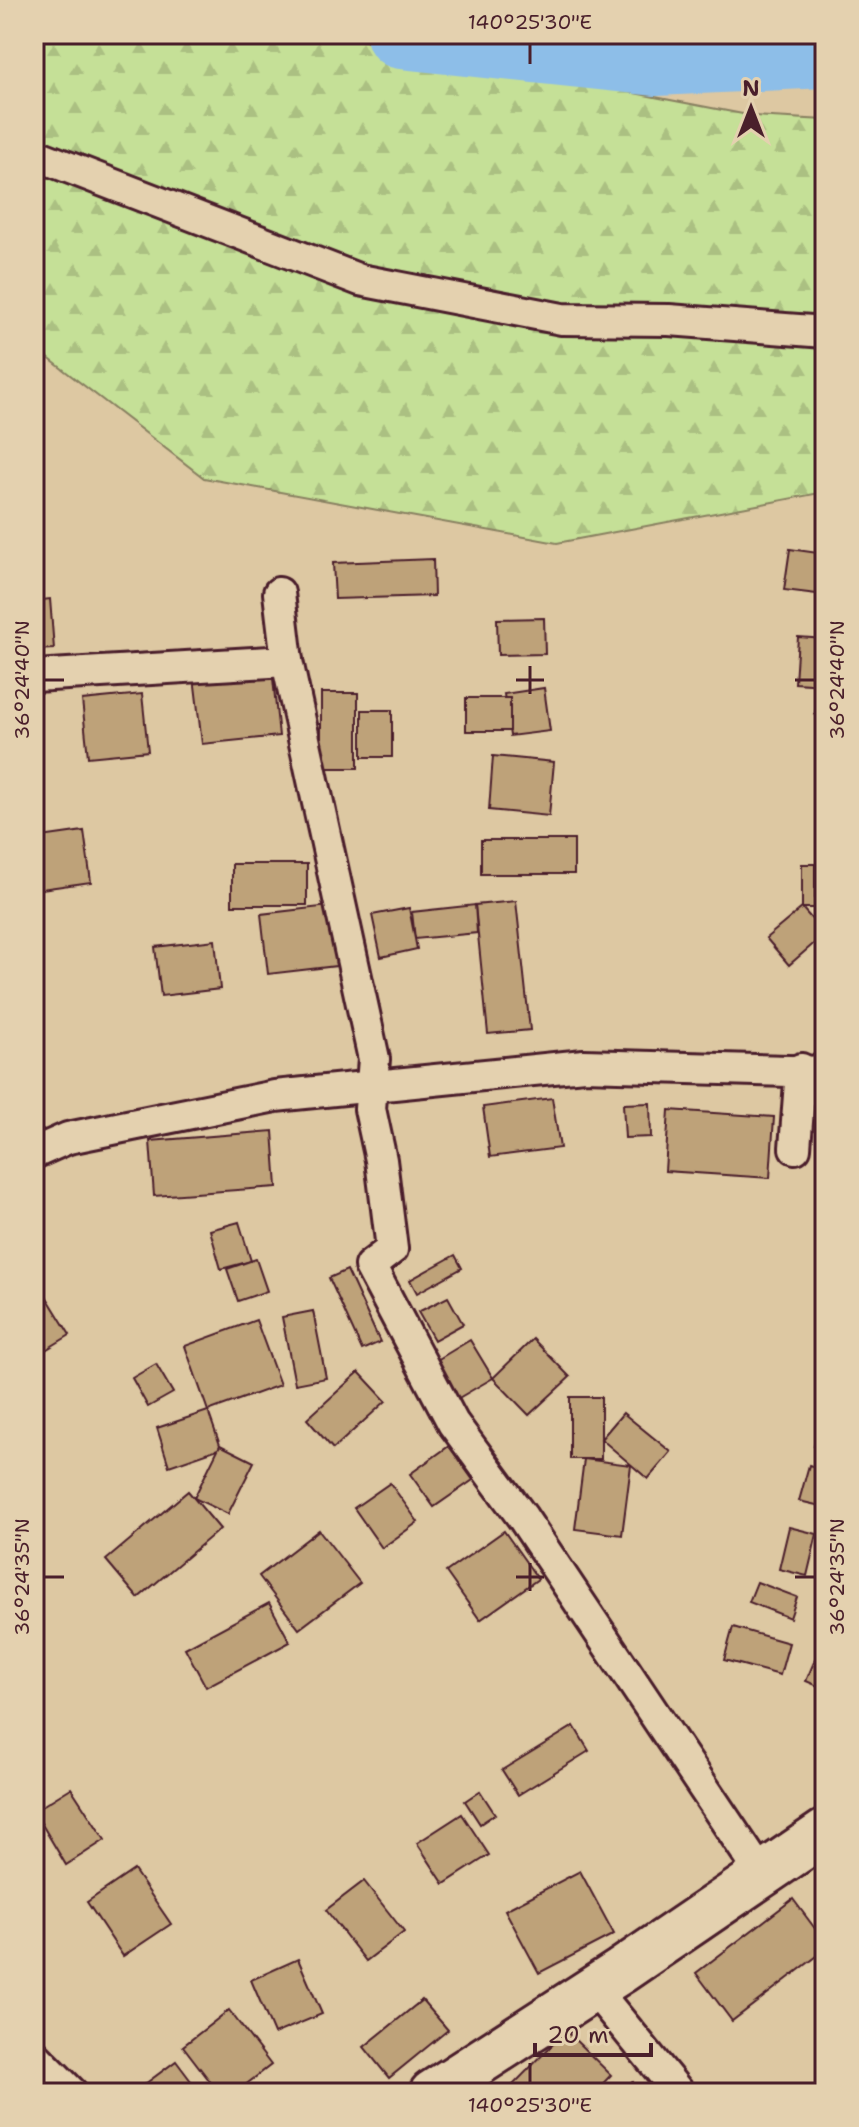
<svg xmlns="http://www.w3.org/2000/svg" width="859" height="2127" font-family="'Shantell Sans',sans-serif">
	<style>
		.forest { fill: url(#forest-firs); stroke: #888061; stroke-width: 2 }
		.lines { fill: none; stroke-linecap: round; stroke-linejoin: round }
		.river { stroke: #8dbee8; stroke-width: 70 }
		.building { fill: #bea279; stroke: #4a1f2b; stroke-width: 2 }
		.street-casing { stroke: #4a1f2b; stroke-width: 36 }
		.secondary-casing { stroke: #4a1f2b; stroke-width: 50 }
		.street { stroke: #e4d1af; stroke-width: 30 }
		.secondary { stroke: #e4d1af; stroke-width: 44 }
		.ticks { fill: none; stroke: #4a1f2b; stroke-width: 3 }
		.neatline { fill: none; stroke: #4a1f2b; stroke-width: 3 }
		.ticks-label { font-size: 20px; text-anchor: middle; fill: #4a1f2b }
	</style>
	<defs>
		<pattern id="forest-firs" width="22" height="20" patternUnits="userSpaceOnUse" patternTransform="scale(2)"><rect width="22" height="20" fill="#c5e097"/><path d="M5 1l3.5 6h-7zM16 11l3.5 6h-7z" fill="#abc082"/></pattern>
	</defs>
	<rect width="100%" height="100%" fill="#ddc8a2"/>
	<filter id="ink" filterUnits="userSpaceOnUse"><feTurbulence type="fractalNoise" baseFrequency=".0125" numOctaves="2"/><feDisplacementMap in="SourceGraphic" scale="16" xChannelSelector="R" yChannelSelector="G"/><feConvolveMatrix kernelMatrix="1 2 1 2 8 2 1 2 1" color-interpolation-filters="sRGB"/></filter>
	<g filter="url(#ink)">
		<!-- forest -->
		<polygon class="forest" points="34,34 329,34 753,116 825,120 825,492 557,543 204,478 34,347"/>
		<g class="lines">
			<!-- river -->
			<polyline class="river" points="401,34 656,61 825,53"/>
		</g>
		<!-- building -->
		<g class="building">
			<polygon points="790,549 825,554 825,595 784,590"/>
			<polygon points="433,559 434,596 335,599 333,563"/>
			<polygon points="50,599 54,649 34,650 34,601"/>
			<polygon points="544,618 545,654 498,655 497,619"/>
			<polygon points="798,637 825,639 825,685 795,683"/>
			<polygon points="272,669 279,736 202,744 194,677"/>
			<polygon points="544,688 550,731 510,736 504,694"/>
			<rect x="321" y="693" width="37" height="75"/>
			<polygon points="142,694 148,751 88,757 82,700"/>
			<rect x="466" y="698" width="44" height="33"/>
			<polygon points="818,698 825,700 825,717 815,715"/>
			<rect x="362" y="710" width="30" height="47"/>
			<polygon points="493,756 554,762 549,816 489,810"/>
			<polygon points="822,808 825,808 825,842 818,841"/>
			<polygon points="84,831 91,882 34,890 34,838"/>
			<rect x="481" y="840" width="93" height="34"/>
			<rect x="232" y="864" width="75" height="41"/>
			<rect x="802" y="864" width="13" height="44"/>
			<polygon points="516,901 530,1030 488,1034 475,905"/>
			<polygon points="475,905 477,933 415,939 412,912"/>
			<polygon points="329,906 336,966 268,974 261,914"/>
			<polygon points="409,908 417,949 381,957 372,915"/>
			<polygon points="802,908 825,934 789,965 766,938"/>
			<polygon points="825,934 825,967 819,966"/>
			<polygon points="215,940 220,989 161,996 155,947"/>
			<polygon points="552,1098 560,1148 490,1157 483,1107"/>
			<polygon points="650,1103 651,1137 625,1138 623,1104"/>
			<polygon points="669,1110 774,1117 770,1178 665,1171"/>
			<polygon points="273,1131 277,1187 154,1196 150,1141"/>
			<polygon points="239,1222 251,1261 221,1269 210,1230"/>
			<polygon points="455,1255 462,1268 417,1293 410,1280"/>
			<polygon points="256,1259 267,1291 238,1301 227,1269"/>
			<polygon points="347,1270 380,1342 362,1350 329,1278"/>
			<polygon points="43,1291 70,1335 34,1357 34,1297"/>
			<polygon points="448,1297 463,1324 434,1340 418,1312"/>
			<polygon points="313,1311 326,1378 295,1384 282,1317"/>
			<polygon points="256,1320 280,1385 208,1411 185,1346"/>
			<polygon points="533,1339 570,1377 529,1415 493,1378"/>
			<polygon points="470,1340 493,1378 450,1403 427,1366"/>
			<polygon points="156,1364 173,1393 148,1407 132,1378"/>
			<polygon points="359,1372 386,1401 333,1449 307,1419"/>
			<rect x="570" y="1397" width="31" height="62"/>
			<polygon points="208,1411 221,1448 169,1466 157,1428"/>
			<polygon points="623,1413 671,1452 648,1479 601,1439"/>
			<polygon points="822,1413 825,1414 825,1449 814,1446"/>
			<polygon points="220,1445 254,1462 228,1514 194,1498"/>
			<polygon points="449,1446 473,1480 434,1507 410,1474"/>
			<polygon points="584,1459 631,1465 622,1535 575,1529"/>
			<polygon points="809,1465 825,1470 825,1507 799,1501"/>
			<polygon points="390,1483 418,1522 382,1548 354,1508"/>
			<polygon points="188,1491 220,1529 138,1598 106,1560"/>
			<polygon points="789,1527 817,1534 807,1576 779,1569"/>
			<polygon points="319,1530 360,1583 299,1629 259,1576"/>
			<polygon points="504,1531 538,1579 480,1620 446,1572"/>
			<polygon points="757,1582 797,1597 790,1618 749,1602"/>
			<polygon points="269,1603 290,1642 206,1687 185,1648"/>
			<polygon points="733,1627 789,1643 780,1675 724,1660"/>
			<polygon points="825,1636 825,1689 806,1681"/>
			<polygon points="574,1726 589,1751 518,1795 502,1770"/>
			<polygon points="71,1788 105,1840 66,1865 34,1811"/>
			<polygon points="480,1791 495,1814 480,1824 465,1801"/>
			<polygon points="462,1814 489,1855 444,1884 417,1843"/>
			<polygon points="134,1870 171,1924 123,1956 87,1902"/>
			<polygon points="580,1871 614,1934 539,1973 505,1910"/>
			<polygon points="364,1881 404,1932 366,1961 326,1910"/>
			<polygon points="793,1899 825,1942 825,1950 732,2021 696,1973"/>
			<polygon points="298,1959 322,2014 274,2034 251,1980"/>
			<polygon points="422,2000 448,2030 389,2078 364,2047"/>
			<polygon points="229,2010 271,2065 235,2093 219,2093 183,2046"/>
			<polygon points="566,2031 611,2075 594,2093 510,2093 507,2091"/>
			<polygon points="176,2061 200,2093 133,2093"/>
			<polygon points="633,2082 637,2093 598,2093"/>
		</g>
		<g class="lines">
			<defs>
				<g id="street">
					<polyline points="34,154 360,280 562,319 669,320 825,332"/>
					<polyline points="279,593 287,661 374,1059 370,1109 381,1160 392,1249 370,1266 453,1423 523,1518 762,1875"/>
					<polyline points="34,676 287,661"/>
					<polyline points="795,1148 801,1069"/>
					<polyline points="34,1153 68,1138 275,1096 584,1065 825,1072"/>
					<polyline points="594,1989 679,2093"/>
					<polyline points="34,2055 72,2093"/>
				</g>
				<polyline id="secondary" points="432,2093 621,1971 825,1832"/>
			</defs>
			<!-- street casing -->
			<use href="#street" class="street-casing"/>
			<!-- secondary casing -->
			<use href="#secondary" class="secondary-casing"/>
			<!-- street -->
			<use href="#street" class="street"/>
			<!-- secondary -->
			<use href="#secondary" class="secondary"/>
		</g>
	</g>
	<!-- ticks -->
	<path class="ticks" d="M 530,44 L 530,64M 530,666 L 530,694M 44,680 L 64,680M 516,680 L 544,680M 795,680 L 815,680M 530,1563 L 530,1591M 44,1577 L 64,1577M 516,1577 L 544,1577M 795,1577 L 815,1577M 530,2063 L 530,2083"/>
	<!-- margin -->
	<rect width="859" height="2127" fill="none" stroke="#e4d1af" stroke-width="88"/>
	<!-- north arrow -->
	<g transform="translate(751 108)" stroke="#e4d1af" stroke-width="6" paint-order="stroke">
	<path d="M0-6L14 30L0 20L-14 30Z" fill="#4a1f2b"/>
	<text y="-12" font-size="22" font-weight="bold" text-anchor="middle" fill="#4a1f2b">N</text>
	</g>
	<!-- scale -->
	<path d="M535 2043v12h116v-12" fill="none" stroke="#4a1f2b" stroke-width="4"/>
	<text x="547" y="2043" font-size="24" fill="#4a1f2b" stroke="#e4d1af" stroke-width="6" paint-order="stroke">20 m</text>
	<rect x="44" y="44" width="771" height="2039" class="neatline"/>
	<g class="ticks-label">
		<text x="530" y="29">140°25'30"E</text>
		<text transform="translate(22 680) rotate(-90)" y="7">36°24'40"N</text>
		<text transform="translate(837 680) rotate(-90)" y="7">36°24'40"N</text>
		<text transform="translate(22 1577) rotate(-90)" y="7">36°24'35"N</text>
		<text transform="translate(837 1577) rotate(-90)" y="7">36°24'35"N</text>
		<text x="530" y="2112">140°25'30"E</text>
	</g>
</svg>
